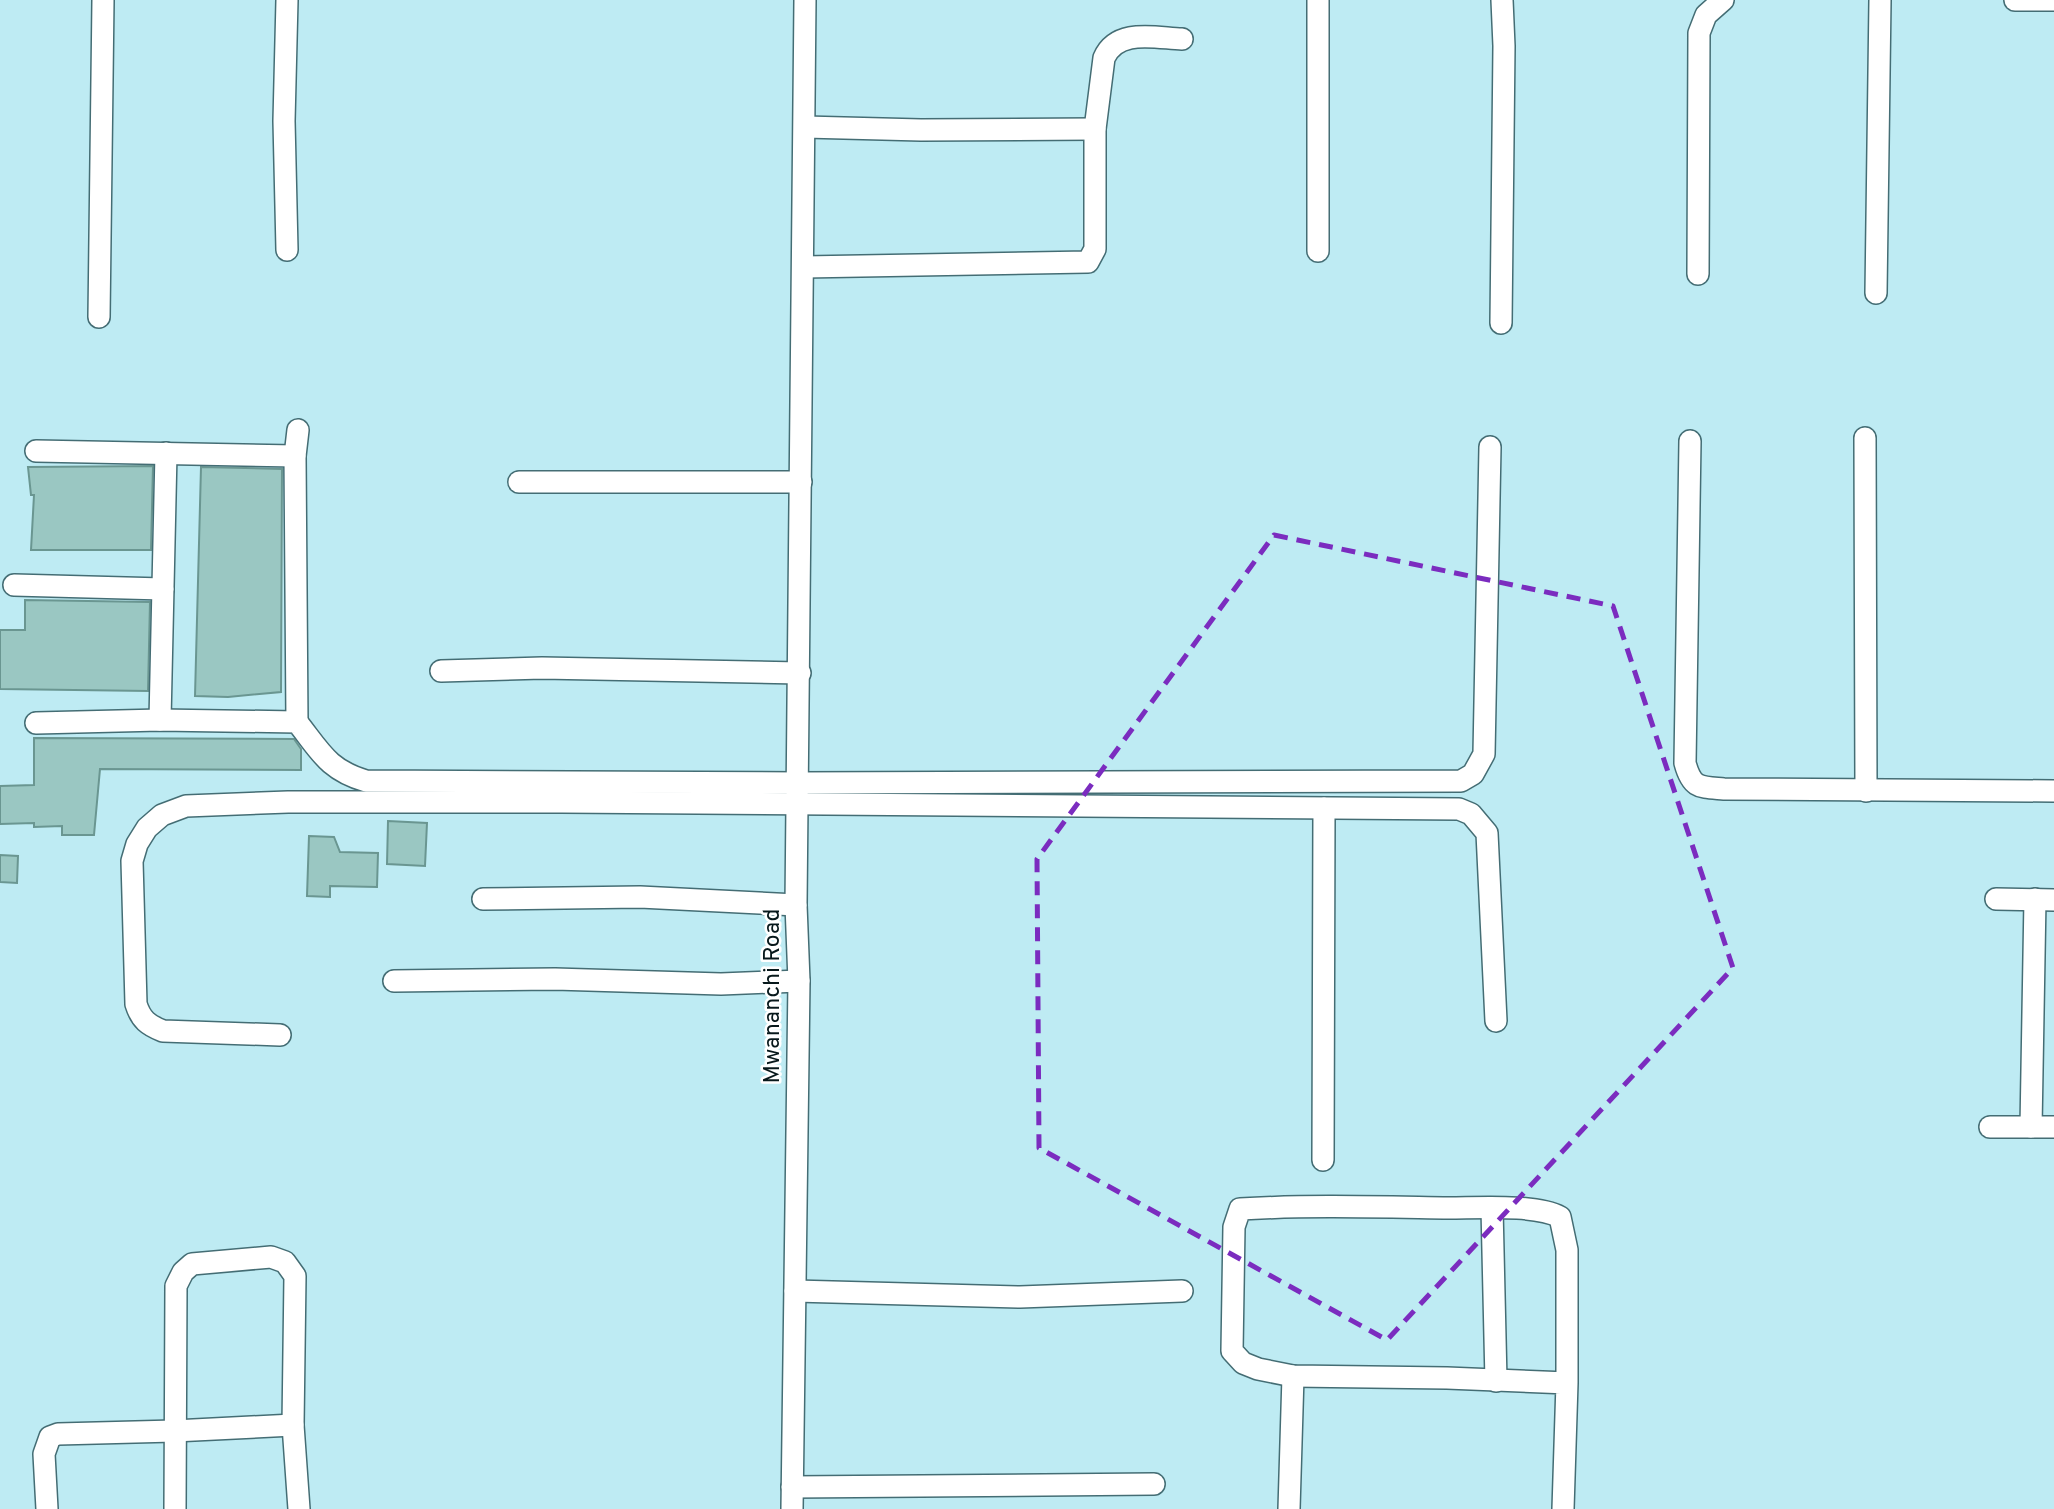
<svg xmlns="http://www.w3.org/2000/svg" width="2054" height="1509" font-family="Overpass,sans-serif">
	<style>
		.building { fill: #9ac7c2; stroke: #6a9691; stroke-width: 2 }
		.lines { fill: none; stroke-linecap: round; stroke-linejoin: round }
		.minor-casing { stroke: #446d74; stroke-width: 24 }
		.minor { stroke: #fff; stroke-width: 21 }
		.marked { fill: none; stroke: #7b2cbf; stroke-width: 5; stroke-dasharray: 14 9; stroke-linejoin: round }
		.labels { text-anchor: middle; stroke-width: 5; stroke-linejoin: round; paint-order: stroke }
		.street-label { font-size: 23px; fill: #07181b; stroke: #fff }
	</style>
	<rect width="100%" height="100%" fill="#beebf3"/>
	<!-- building -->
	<g class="building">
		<polygon points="153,466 151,550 31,550 34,495 31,495 28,467"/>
		<polygon points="201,467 282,469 281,692 228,697 195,696"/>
		<polygon points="25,600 150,602 148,691 0,689 0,630 25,630"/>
		<polygon points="34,738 294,739 301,749 301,770 100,769 94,835 62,835 62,826 34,827 34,823 0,824 0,786 34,785"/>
		<polygon points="388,821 427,823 425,866 387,864"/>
		<polygon points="309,836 334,837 340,852 378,853 377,887 330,886 330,897 307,896"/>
		<polygon points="0,855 18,856 17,883 0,882"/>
	</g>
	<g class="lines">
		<defs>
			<g id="minor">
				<polyline points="287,0 284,121 287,250"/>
				<polyline points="2015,0 2054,0"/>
				<polyline points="805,127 921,130 1095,129"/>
				<polyline points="1318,251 1318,0"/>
				<path d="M 804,267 L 1088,262 L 1095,249 L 1095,129 L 1104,58 C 1117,28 1155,38 1182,39"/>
				<polyline points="1698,274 1699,33 1706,15 1723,0"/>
				<polyline points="1876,293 1880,0"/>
				<polyline points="99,317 103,0"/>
				<polyline points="1501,323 1504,46 1502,0"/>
				<polyline points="1865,438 1866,791"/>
				<path d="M 1690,441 L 1685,763 C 1692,789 1700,787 1724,789 L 2054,791"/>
				<polyline points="36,451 295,456"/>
				<polyline points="519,482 801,482"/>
				<polyline points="14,585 163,589"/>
				<polyline points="441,671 542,668 800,673"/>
				<polyline points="160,720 166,453"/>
				<polyline points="297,722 295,456 298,430"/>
				<path d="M 36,723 L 160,720 L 297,722 C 320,751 328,770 366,781 L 799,783 L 1461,781 L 1473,774 L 1484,754 L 1490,447"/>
				<polyline points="483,899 640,897 796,905"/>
				<polyline points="1996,899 2054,900"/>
				<polyline points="394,981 555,979 721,984 799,981"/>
				<path d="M 280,1035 L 163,1031 C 148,1025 141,1020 136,1004 L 132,861 L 137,844 L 147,828 L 162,815 L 186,806 L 288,802 L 562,802 L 1459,809 L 1471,814 L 1487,833 L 1496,1021"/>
				<polyline points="1990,1127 2054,1127"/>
				<polyline points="2031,1127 2035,899"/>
				<polyline points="1323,1160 1324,808"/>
				<polyline points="1492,1208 1496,1381"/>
				<polyline points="795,1291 1020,1297 1182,1291"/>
				<polyline points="792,1487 1154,1484"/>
				<polyline points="47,1509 44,1454 50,1437 58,1434 174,1431 293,1425"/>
				<polyline points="175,1509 176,1286 183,1272 192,1264 271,1257 285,1262 295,1276 293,1425 299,1509"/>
				<polyline points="792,1509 799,981 796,905 805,0"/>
				<polyline points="1289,1509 1293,1376"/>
				<path d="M 1563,1509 L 1567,1383 L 1567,1250 L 1560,1217 C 1536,1204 1478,1208 1449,1208 C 1379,1207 1310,1205 1240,1209 L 1234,1227 L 1232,1351 L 1243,1363 L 1258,1369 L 1293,1376 L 1447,1378 L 1567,1383"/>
			</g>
		</defs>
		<!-- minor casing -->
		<use href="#minor" class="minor-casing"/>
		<!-- minor -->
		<use href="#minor" class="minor"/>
	</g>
	<!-- marked area -->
	<path class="marked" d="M 1274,535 L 1613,606 L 1733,968 L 1387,1340 L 1039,1148 L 1037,859 Z"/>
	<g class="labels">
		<!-- street labels -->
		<g class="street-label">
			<text transform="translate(771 996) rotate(-90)" y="8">Mwananchi Road</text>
		</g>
	</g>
</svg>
